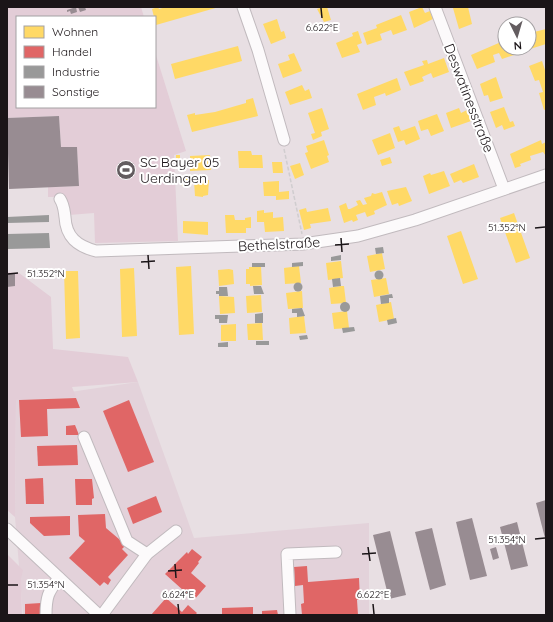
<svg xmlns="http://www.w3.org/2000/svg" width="553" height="622" font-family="Quicksand,sans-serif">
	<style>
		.built { fill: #e3d2da }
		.green { fill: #e3cdd7 }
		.homes { fill: #ffd966 }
		.shops { fill: #e06666 }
		.industry { fill: #999 }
		.building { fill: #988c92 }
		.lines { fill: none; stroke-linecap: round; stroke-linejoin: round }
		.minor-casing { stroke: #c1babe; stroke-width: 13 }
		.path { stroke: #d0cdcf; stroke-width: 1.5; stroke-dasharray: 4 2; stroke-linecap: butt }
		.minor { stroke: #fcfafb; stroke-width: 11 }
		.ticks { fill: none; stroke: #1b1518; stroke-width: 1.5 }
		.labels { text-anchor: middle; stroke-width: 4; stroke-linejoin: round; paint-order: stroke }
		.street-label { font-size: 14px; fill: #1b1518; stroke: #fff }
		.poi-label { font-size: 14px; fill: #1b1518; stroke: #fff; text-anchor: start }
		.ticks-label { font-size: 10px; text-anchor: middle; fill: #1b1518; stroke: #fff; stroke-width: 4; stroke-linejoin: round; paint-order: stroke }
	</style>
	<rect width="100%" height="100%" fill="#e8dfe3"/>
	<!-- built -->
	<polygon class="built" points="138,382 194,538 369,523 369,615 23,615 15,517 16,400"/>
	<!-- green -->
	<g class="green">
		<polygon points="7,7 141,7 144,17 17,17 17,107 155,107 155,52 186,151 174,155 178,241 95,243 94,213 69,215 55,197 48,197 48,187 79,186 77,147 61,147 59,116 7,118"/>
		<polygon points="7,272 19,273 51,297 53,349 128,357 138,382 72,387 76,397 16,400 15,517 7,510"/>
		<polygon points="7,554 23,570 21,579 22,615 7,615"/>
	</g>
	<!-- homes -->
	<g class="homes">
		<polygon points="158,7 159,9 166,7 219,7 156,25 152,9"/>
		<polygon points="323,7 327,7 331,20 324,22 317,9"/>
		<polygon points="422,7 425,13 430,11 433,19 414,28 409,12"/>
		<polygon points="457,7 468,7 472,24 459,29 453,8"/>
		<polygon points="401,15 407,30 393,35 391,30 380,34 382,40 367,45 363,33 377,28 376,25"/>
		<polygon points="277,19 281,32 284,31 286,38 271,44 263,24"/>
		<polygon points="546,29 546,44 527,50 526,48 529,48 529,37 535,35 534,32"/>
		<polygon points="358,31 362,43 357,45 360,52 342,58 336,43 353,36 352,33"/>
		<polygon points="501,42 502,44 505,43 505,48 521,48 523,52 502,59 499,53 493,55 495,62 477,69 471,55"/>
		<polygon points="238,46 242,61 175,79 171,64"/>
		<polygon points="294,53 302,71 283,78 278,64 290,60 288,55"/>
		<polygon points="444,58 449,72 433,78 431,73 422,77 424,81 410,86 404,72 424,65 422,61 427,60 428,64"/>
		<polygon points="542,61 546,73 546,109 544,110 539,93 543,92 539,80 535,81 529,66"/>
		<polygon points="496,77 503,98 490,102 488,95 484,96 480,84"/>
		<polygon points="397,78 401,90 386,96 385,93 374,97 376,105 363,110 357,94"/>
		<polygon points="302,85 305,91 309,89 312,98 290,105 285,92"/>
		<polygon points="253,98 258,116 192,132 187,115 195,113 195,115 215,112 246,103 246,100"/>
		<polygon points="504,107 510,122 513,121 515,126 504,130 502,125 496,128 490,112"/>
		<polygon points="322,108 329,129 321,132 322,136 313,140 311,134 315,133 308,113"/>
		<polygon points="459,108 461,113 467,110 471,121 451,128 446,113"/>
		<polygon points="437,114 444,131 431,136 428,129 421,131 418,121"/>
		<polygon points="399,126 401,131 415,126 420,139 406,145 404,140 398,142 393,128"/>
		<polygon points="390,133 395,148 378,155 372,140"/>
		<polygon points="324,140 329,155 327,156 329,162 311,169 305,153 308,152 306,146"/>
		<polygon points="541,140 542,144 546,142 546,156 543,152 530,156 531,160 520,164 521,166 515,168 510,154"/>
		<polygon points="238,151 251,151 252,155 262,155 263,168 239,168"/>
		<rect x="176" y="155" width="4" height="9"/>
		<polygon points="210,155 211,170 190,171 190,156"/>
		<polygon points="390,157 392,163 382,166 380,160"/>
		<polygon points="272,162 282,162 283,173 273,173"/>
		<polygon points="300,163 304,175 295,179 290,166"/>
		<polygon points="474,164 479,177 463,183 461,180 454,183 450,174"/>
		<polygon points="444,171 450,186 429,194 423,176 430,173 431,175"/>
		<polygon points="181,177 190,177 190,186 182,186"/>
		<polygon points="209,180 208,195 203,196 203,197 195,196 194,181"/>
		<polygon points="279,181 279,192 289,191 289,199 276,200 276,196 264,196 263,182"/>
		<polygon points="406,187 412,201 399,206 398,203 392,205 387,191"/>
		<polygon points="382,192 387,205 374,211 375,214 367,217 365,212 356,215 358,220 353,222 352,220 344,223 339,206 346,203 348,209 350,209 358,205 356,201 360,200 363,205 367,204 364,198 371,196 372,193 375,194"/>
		<polygon points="306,208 307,212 328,208 331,221 310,224 311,228 304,230 299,210"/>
		<polygon points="264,210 264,213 273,212 273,218 283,217 284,231 265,232 264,222 257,222 257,211"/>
		<polygon points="514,213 530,258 516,263 500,218"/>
		<polygon points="225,215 234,215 235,220 245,220 245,218 251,217 251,228 246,228 246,233 226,233"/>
		<polygon points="183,221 208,222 208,235 183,233"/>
		<polygon points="461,231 478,279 463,284 447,236"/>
		<polygon points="382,253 385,269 370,272 367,256"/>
		<polygon points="341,261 343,278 328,280 326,263"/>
		<polygon points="191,266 194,334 179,335 176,267"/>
		<polygon points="299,266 301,283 285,284 284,268"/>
		<polygon points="249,267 261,267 262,285 250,286 250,284 246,284 246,269 249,269"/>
		<polygon points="134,268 137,336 122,337 120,269"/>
		<polygon points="229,269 233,270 234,284 219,286 218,270"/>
		<polygon points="64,271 78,271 80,338 66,339"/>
		<polygon points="386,278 389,294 374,297 371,280"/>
		<polygon points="341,286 344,286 346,303 331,304 329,288"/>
		<polygon points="302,291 303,308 288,309 286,293"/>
		<polygon points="261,295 262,312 247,313 246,296"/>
		<polygon points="219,296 234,297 235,313 220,314"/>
		<polygon points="391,302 394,319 379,322 376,305"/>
		<polygon points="347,311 349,328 334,329 332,313"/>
		<polygon points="304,316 306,333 290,334 289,318"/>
		<polygon points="262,323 263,340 248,340 247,324"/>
		<polygon points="236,324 236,341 221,341 221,325"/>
	</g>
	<!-- shops -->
	<g class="shops">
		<polygon points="76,398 80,408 47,409 48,436 21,437 19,400"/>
		<polygon points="129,400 154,462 128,472 103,411"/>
		<polygon points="75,425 79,435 66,435 66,426"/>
		<polygon points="77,445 78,465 38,466 37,446"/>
		<polygon points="43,478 44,504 26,504 25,479"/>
		<polygon points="75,479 92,479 94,498 92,499 92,505 76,505"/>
		<polygon points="156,496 162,512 133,524 127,508"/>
		<polygon points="105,514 106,528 126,545 122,549 128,555 108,577 111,580 108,585 104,582 100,586 69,558 85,541 79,536 78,515"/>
		<polygon points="70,516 70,535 44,536 30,523 30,517"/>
		<polygon points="192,549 202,557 198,562 199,563 191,573 206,586 194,600 165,574 187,552 188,554"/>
		<polygon points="307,566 308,582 359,578 360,600 357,600 358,615 302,615 301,604 304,603 303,585 295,586 294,567"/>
		<polygon points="166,598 182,612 188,605 197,613 195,615 151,615"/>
		<polygon points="41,603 41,615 25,615 25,604"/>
		<polygon points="253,607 253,615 222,615 222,608"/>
		<polygon points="277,610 278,615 262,615 262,611"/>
	</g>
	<!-- industry -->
	<g class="industry">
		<polygon points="49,215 49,222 7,223 7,217"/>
		<polygon points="49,233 50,248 7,249 7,234"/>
		<polygon points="383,247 384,253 376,254 375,248"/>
		<polygon points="341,255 341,260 331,261 331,257"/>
		<polygon points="303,262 303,266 292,267 292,263"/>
		<rect x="252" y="263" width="13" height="4"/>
		<circle cx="379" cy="275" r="4.5"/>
		<polygon points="340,278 341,286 333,287 332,279"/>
		<circle cx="298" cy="287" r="4.5"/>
		<polygon points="253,286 261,286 264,294 254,294"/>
		<polygon points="219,287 227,287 228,296 219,296 219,294 216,294 216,291 219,291"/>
		<polygon points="392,294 393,298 389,298 389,303 381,304 380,296"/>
		<circle cx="345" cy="307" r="5"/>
		<polygon points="302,308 305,316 297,317 297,313 292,313 292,309"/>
		<polygon points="263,313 263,323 255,323 255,314"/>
		<polygon points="215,315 228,315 227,323 219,323 219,319 215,319"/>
		<polygon points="396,318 397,323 388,325 387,320"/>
		<polygon points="354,327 355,331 343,333 342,328"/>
		<polygon points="307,335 308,339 300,340 299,336"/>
		<rect x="256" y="341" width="13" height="4"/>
		<polygon points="228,342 228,347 218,347 218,343"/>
	</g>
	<!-- building -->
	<g class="building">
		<polygon points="76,7 77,12 71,14 70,11 67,12 67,10"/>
		<polygon points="78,7 85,7 86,10 80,12"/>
		<polygon points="59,116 61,147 77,147 79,186 9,189 7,118"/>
		<polygon points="7,273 15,273 15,286 7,287"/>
		<polygon points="546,500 546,538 545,538 536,503"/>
		<polygon points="472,518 487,576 470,580 456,522"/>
		<polygon points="517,522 528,566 511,570 500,527"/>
		<polygon points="432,528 446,585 430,590 415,532"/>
		<polygon points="390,531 406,595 389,599 373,535"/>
		<polygon points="496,547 499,558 493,560 490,549"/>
	</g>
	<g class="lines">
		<defs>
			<g id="minor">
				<polyline points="243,7 258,50 284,140"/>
				<polyline points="435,7 504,189"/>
				<path d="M 60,199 C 64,205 64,210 65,217 C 66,237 77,246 96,251 L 303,244 L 358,236 L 415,220 L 546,175"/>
				<polyline points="84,437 127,541 147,554"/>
				<polyline points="7,529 99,615"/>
				<path d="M 46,615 C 46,597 48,592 59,578"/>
				<polyline points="102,615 147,554 176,531"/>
				<polyline points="290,615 287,554 336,552"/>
			</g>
		</defs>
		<!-- minor casing -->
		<use href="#minor" class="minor-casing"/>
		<!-- path -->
		<polyline class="path" points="284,149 302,234"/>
		<!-- minor -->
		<use href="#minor" class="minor"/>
	</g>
	<!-- ticks -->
	<path class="ticks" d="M 321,8 L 322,18M 535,228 L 545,227M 341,238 L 342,252M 335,245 L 349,244M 148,255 L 149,269M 141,262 L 155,261M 8,274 L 18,273M 535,539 L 545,538M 368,547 L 370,561M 362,554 L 376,553M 175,564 L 176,578M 168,571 L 182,570M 8,585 L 18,585M 178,604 L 179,614M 373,604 L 374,614"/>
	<!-- icons -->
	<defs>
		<symbol id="stadium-disc" viewBox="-11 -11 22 22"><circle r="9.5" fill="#635c5f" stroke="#fff"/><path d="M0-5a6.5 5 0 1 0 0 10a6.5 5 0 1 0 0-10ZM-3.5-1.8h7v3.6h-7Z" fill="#fff"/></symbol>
	</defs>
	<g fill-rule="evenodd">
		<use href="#stadium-disc" x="115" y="159" width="22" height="22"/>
	</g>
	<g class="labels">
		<!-- street labels -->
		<g class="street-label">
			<text transform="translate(469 98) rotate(69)" y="5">Deswatinesstraße</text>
			<text transform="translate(279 244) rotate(-3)" y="5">Bethelstraße</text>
		</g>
		<!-- poi labels -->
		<g class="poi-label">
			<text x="140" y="167">SC Bayer 05<tspan x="140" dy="16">Uerdingen</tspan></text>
		</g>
	</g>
	<g class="ticks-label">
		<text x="322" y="31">6.622°E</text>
		<text x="507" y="231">51.352°N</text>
		<text x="46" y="277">51.352°N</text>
		<text x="507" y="543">51.354°N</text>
		<text x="46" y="588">51.354°N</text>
		<text x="178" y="598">6.624°E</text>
		<text x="373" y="598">6.622°E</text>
	</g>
	<!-- border -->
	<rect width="553" height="622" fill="none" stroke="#1b1518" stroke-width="16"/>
	<!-- legend -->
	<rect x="16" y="16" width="140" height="92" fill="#ffffff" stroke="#a4a1a3"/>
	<rect x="24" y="26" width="20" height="12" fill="#ffd966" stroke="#a4a1a3"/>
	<text x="52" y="36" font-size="12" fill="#1b1518">Wohnen</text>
	<rect x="24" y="46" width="20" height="12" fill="#e06666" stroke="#a4a1a3"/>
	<text x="52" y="56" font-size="12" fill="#1b1518">Handel</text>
	<rect x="24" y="66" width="20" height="12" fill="#999999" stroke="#a4a1a3"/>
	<text x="52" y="76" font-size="12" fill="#1b1518">Industrie</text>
	<rect x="24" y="86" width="20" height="12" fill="#988c92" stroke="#a4a1a3"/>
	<text x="52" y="96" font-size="12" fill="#1b1518">Sonstige</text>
	<!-- north arrow -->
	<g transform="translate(517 36) rotate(175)"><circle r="19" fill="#ffffff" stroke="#a4a1a3"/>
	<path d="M0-3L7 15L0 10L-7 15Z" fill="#635c5f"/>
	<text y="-6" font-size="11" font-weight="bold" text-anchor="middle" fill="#1b1518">N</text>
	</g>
</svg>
